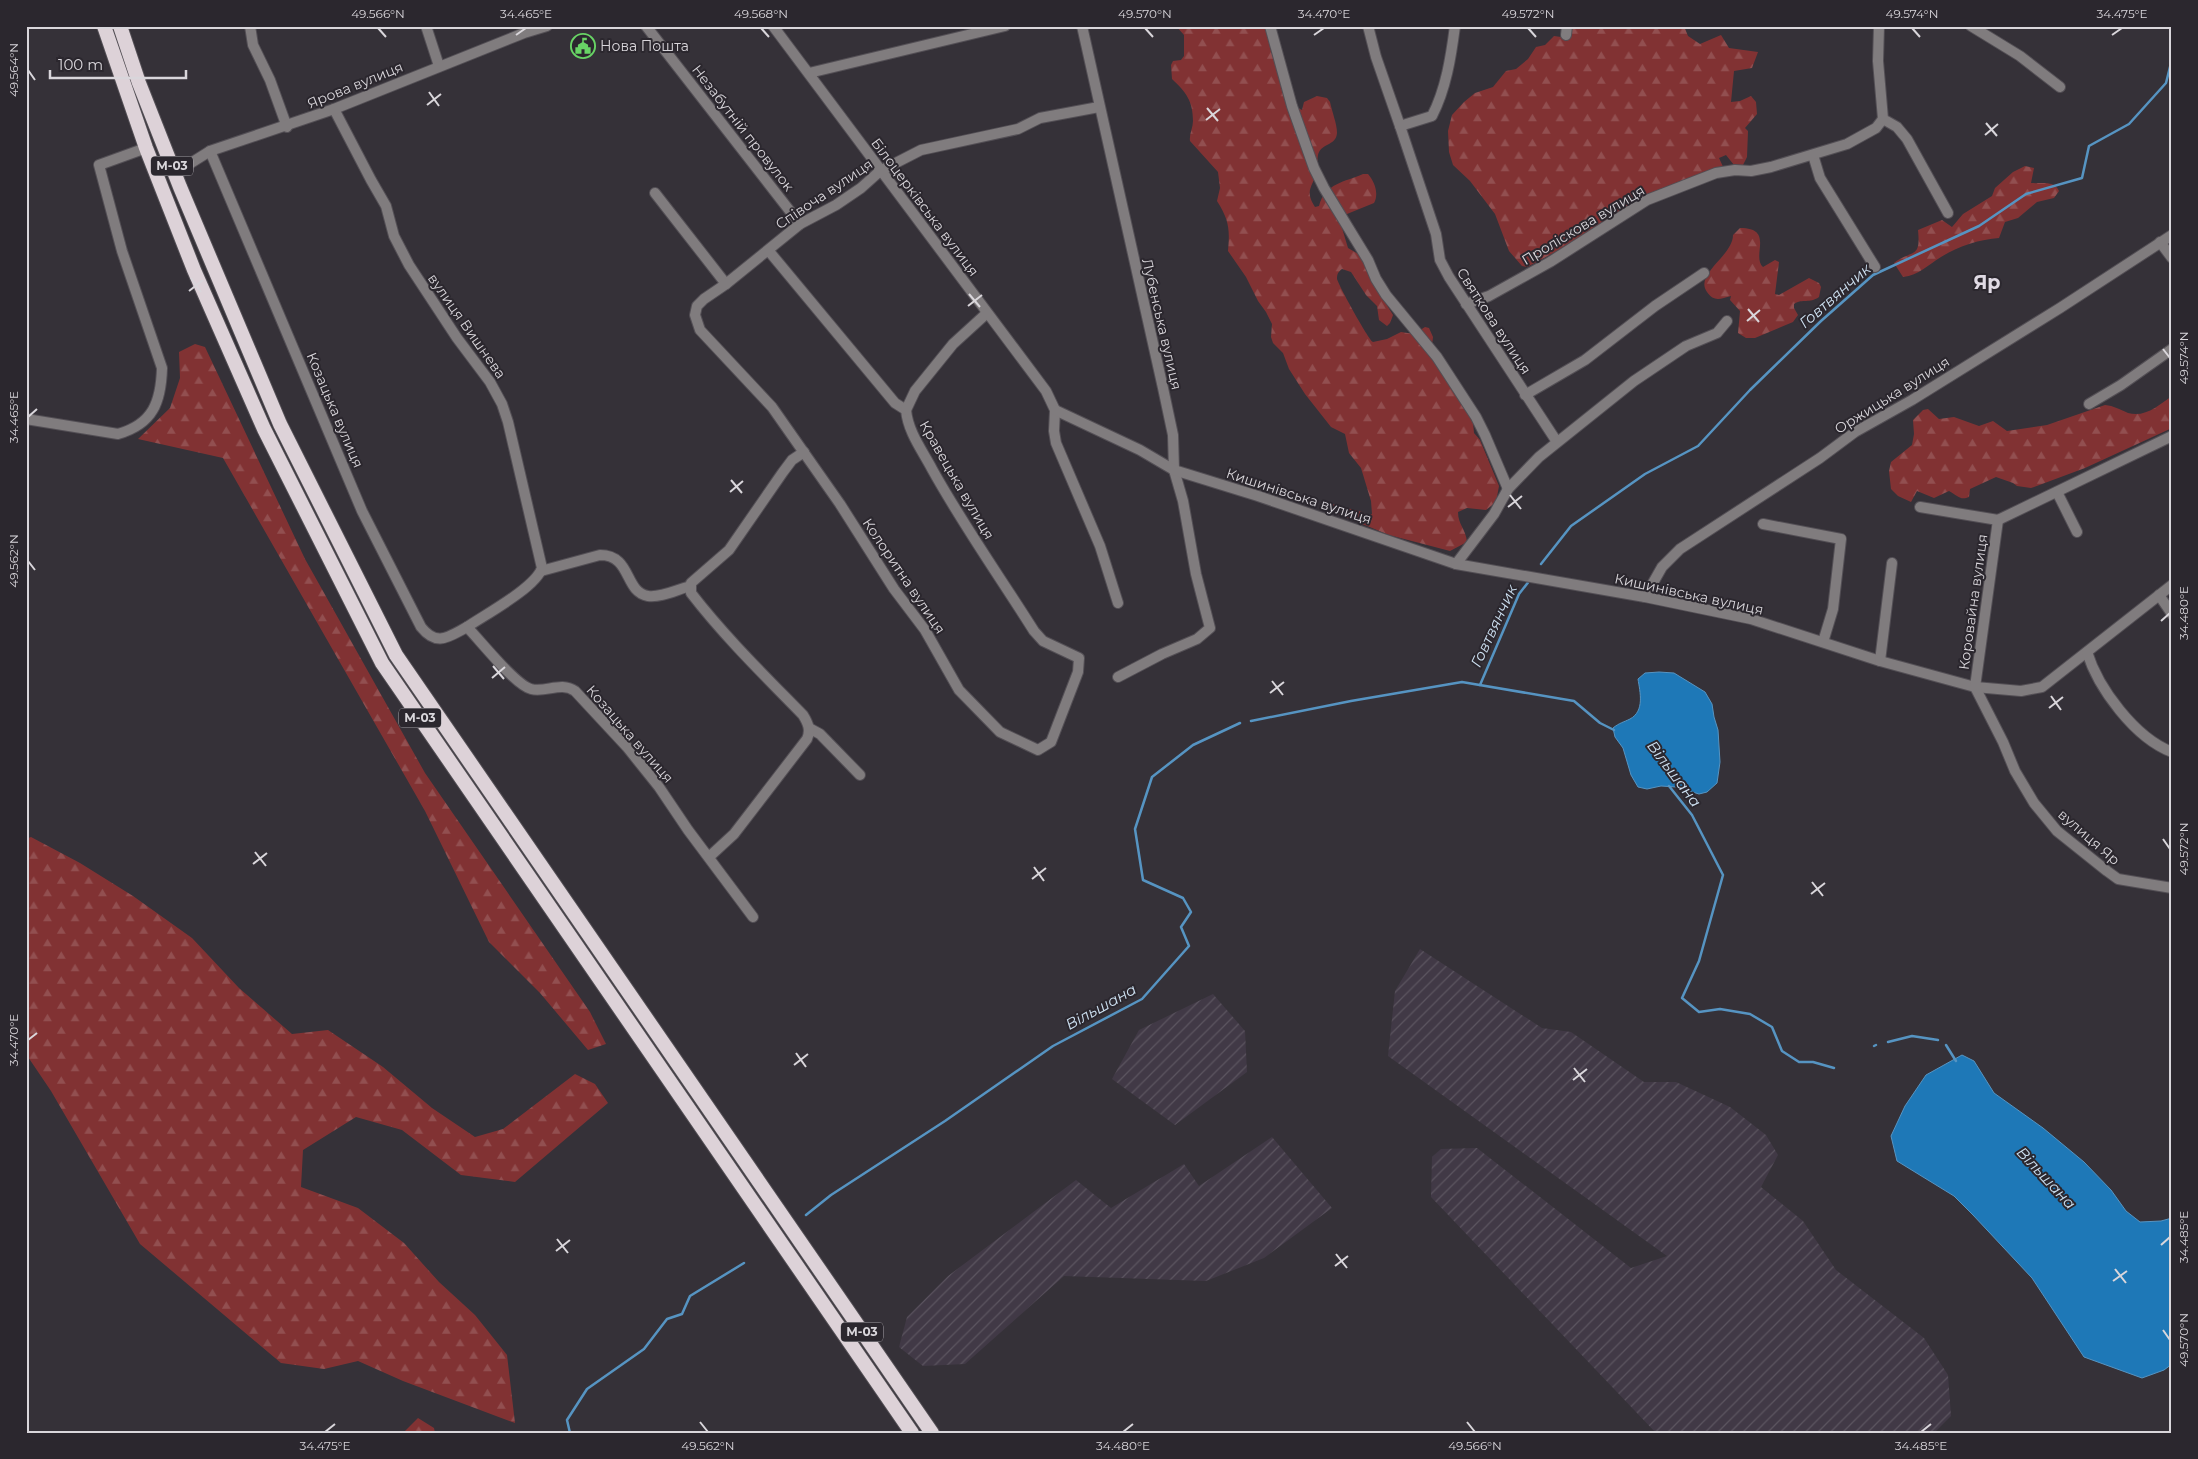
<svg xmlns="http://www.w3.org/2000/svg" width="2198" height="1459" font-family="Montserrat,sans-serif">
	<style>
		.industrial { fill: url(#industrial-furrows) }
		.forest { fill: url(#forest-firs) }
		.water { fill: #1e78b7; stroke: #5694c2 }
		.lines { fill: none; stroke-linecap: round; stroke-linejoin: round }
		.stream { stroke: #5694c2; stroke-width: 2.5 }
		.minor-casing { stroke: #534f55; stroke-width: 12 }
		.tertiary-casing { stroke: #534f55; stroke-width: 12 }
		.trunk-casing { stroke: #534f55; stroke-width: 16 }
		.minor { stroke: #807c7e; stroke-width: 10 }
		.tertiary { stroke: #807c7e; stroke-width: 10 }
		.trunk { stroke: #ddd2d8; stroke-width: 14 }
		.ticks { fill: none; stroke: #d9d6db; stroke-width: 2 }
		.labels { text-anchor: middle; stroke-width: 4; stroke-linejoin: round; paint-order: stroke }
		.shield { fill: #2b272e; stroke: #a5a2a7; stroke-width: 1 }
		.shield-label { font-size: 12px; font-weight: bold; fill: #d9d6db }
		.poi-label { font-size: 14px; fill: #d9d6db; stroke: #2b272e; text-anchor: start }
		.street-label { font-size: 14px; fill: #d9d6db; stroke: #2b272e }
		.water-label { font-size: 15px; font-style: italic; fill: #cee1f2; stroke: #2b272e }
		.district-label { font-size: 19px; font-weight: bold; fill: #e0dae4; stroke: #2b272e }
		.neatline { fill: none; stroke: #d9d6db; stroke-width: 2 }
		.ticks-label { font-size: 12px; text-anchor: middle; fill: #d9d6db }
	</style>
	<defs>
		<pattern id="industrial-furrows" width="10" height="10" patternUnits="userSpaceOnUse" patternTransform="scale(1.25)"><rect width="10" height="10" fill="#413946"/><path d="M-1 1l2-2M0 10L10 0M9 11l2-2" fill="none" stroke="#5c5560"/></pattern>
		<pattern id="forest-firs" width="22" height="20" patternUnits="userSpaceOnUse" patternTransform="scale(1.25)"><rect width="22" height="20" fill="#813233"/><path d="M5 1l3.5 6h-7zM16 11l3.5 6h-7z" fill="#924f50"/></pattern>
	</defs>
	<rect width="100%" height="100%" fill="#353138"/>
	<!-- industrial -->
	<g class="industrial">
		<polygon points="1420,949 1542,1028 1571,1032 1644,1082 1676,1082 1730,1107 1766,1135 1778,1155 1761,1187 1803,1221 1836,1270 1924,1338 1948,1375 1951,1416 1934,1433 1656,1433 1431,1197 1432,1157 1441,1149 1477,1148 1631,1268 1667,1256 1388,1056 1395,991"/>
		<polygon points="1213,994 1245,1031 1247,1072 1175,1125 1112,1079 1139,1030"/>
		<polygon points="1272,1137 1332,1208 1264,1258 1206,1281 1064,1276 965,1364 923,1366 899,1347 907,1317 948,1276 1076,1180 1111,1208 1184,1164 1199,1186"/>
	</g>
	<!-- forest -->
	<g class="forest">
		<path d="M 1176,26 L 1269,26 L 1271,52 L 1282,70 L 1298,108 L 1302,110 L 1304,102 L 1317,96 L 1327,98 L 1330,102 C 1332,112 1337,124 1337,133 C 1336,145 1324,143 1319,152 C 1316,158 1319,165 1317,171 C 1313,187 1304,190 1315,207 L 1319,206 C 1325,183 1345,182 1363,174 L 1368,174 C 1375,182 1379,194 1374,203 L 1347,214 L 1342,228 L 1348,248 L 1360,255 L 1375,286 L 1393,315 L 1390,323 L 1387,326 L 1379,320 L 1377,306 L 1366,295 L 1351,272 L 1342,269 C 1338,272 1337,274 1337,279 C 1339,286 1368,339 1373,342 L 1387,339 L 1401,332 L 1414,334 L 1425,327 L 1429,328 L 1433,337 L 1431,354 L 1468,413 L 1473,423 L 1474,433 L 1480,440 L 1499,486 L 1496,502 L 1486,510 L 1467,508 L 1458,512 C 1458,525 1466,529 1467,542 L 1450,551 L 1389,535 L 1326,509 L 1327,505 L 1332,504 L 1362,512 L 1367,516 L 1372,514 L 1371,501 L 1361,468 L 1349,453 L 1345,434 L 1331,427 L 1305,394 L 1289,369 L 1283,353 L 1273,343 L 1271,337 L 1272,324 L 1266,312 L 1258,301 L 1246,277 L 1228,251 C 1230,229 1229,220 1217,201 L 1220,188 L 1218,172 L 1190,141 C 1189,134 1193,128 1193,121 C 1193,101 1186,92 1172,79 L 1171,65 L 1173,61 L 1181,60 L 1184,56 L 1184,35 Z"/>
		<polygon points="1572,26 1684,26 1688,36 1700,44 1721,35 1729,48 1758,52 1752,68 1734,71 1731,102 1740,101 1751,96 1756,102 1757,114 1745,128 1748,131 1747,157 1743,165 1734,165 1726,155 1719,158 1725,171 1722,178 1703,177 1628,206 1599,229 1527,267 1522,266 1509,251 1495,214 1470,181 1453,165 1449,152 1448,131 1452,115 1464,102 1475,93 1493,87 1506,71 1516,69 1528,59 1536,47 1545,45 1554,36 1561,37 1572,28"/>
		<path d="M 2025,166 L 2034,168 L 2031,183 C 2041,184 2054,180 2059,191 L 2054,198 L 2037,202 L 2018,218 L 2005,222 L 1999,238 C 1980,239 1957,247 1941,257 C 1928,265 1919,275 1903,277 L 1894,263 C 1912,249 1921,260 1918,230 L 1942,220 L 1952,227 L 1963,214 L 1992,196 L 1995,188 L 2013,172 Z"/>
		<path d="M 1740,228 C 1775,228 1751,256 1763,267 L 1775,260 L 1779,262 L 1775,294 L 1779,295 L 1809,278 L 1819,283 L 1821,287 L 1819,297 C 1809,304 1803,298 1794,304 L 1794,308 L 1798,315 L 1793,322 L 1755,338 L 1746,338 L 1738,333 L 1740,311 L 1730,300 L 1731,296 C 1720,299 1714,302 1707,292 C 1694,274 1733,256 1733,235 Z"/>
		<polygon points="195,344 205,347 305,559 425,773 590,1012 606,1044 588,1050 540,993 489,942 425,811 223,458 138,439 170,408 180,378 179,352"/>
		<path d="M 2172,396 L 2172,428 L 2085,468 L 2031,488 L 2017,486 L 2013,483 L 1996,477 L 1970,489 L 1969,497 C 1960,501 1957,495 1949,491 L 1934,498 L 1917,491 L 1911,502 L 1898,496 L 1891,489 L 1889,471 L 1891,462 L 1912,445 L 1914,434 L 1913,420 L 1923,410 L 1928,409 L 1939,419 L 1954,417 L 1979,426 L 1993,421 L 2007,431 L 2047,425 L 2105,405 C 2114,406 2119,409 2128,413 C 2145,418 2159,405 2172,396 Z"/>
		<polygon points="31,837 80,863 133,896 192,938 239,988 292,1034 328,1030 383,1067 432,1108 475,1137 503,1129 575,1074 595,1084 608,1103 515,1182 461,1175 402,1130 356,1117 303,1150 301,1187 358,1208 404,1243 439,1282 475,1315 507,1355 515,1423 403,1381 358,1361 324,1369 281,1363 140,1244 51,1091 26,1054 26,839"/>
		<polygon points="418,1418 434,1428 435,1433 403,1433"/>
	</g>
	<!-- water -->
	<g class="water">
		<path d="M 1659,672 L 1674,673 L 1705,692 L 1712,704 L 1714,717 L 1718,730 L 1720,762 L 1717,783 L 1707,792 L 1699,794 L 1676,787 L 1661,786 L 1647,789 L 1638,787 L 1631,775 L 1623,748 L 1615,737 L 1613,728 C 1619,723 1624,722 1630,719 C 1645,711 1640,692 1638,679 L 1645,673 Z"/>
		<polygon points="1962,1055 1974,1061 1994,1093 2043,1128 2084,1162 2111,1190 2126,1211 2140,1222 2161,1221 2172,1218 2172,1364 2164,1370 2142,1378 2084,1357 2032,1278 1973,1215 1954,1196 1897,1161 1891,1136 1905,1106 1926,1075"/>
	</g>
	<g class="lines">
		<!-- stream -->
		<g class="stream">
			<polyline points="1541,564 1571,526 1645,474 1698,446 1750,390 1821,321 1873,275 1979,226 2026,194 2082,178 2089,146 2129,124 2166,83 2172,59"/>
			<polyline points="1480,685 1519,594 1530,580"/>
			<polyline points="1251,721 1351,701 1462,682 1574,701 1600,723 1614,730"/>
			<polyline points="1669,786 1692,815 1723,875 1699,961 1682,998 1699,1012 1720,1009 1750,1014 1772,1027 1782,1051 1799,1062 1813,1062 1834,1068"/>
			<polyline points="1888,1042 1912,1036 1938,1040"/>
			<polyline points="1946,1045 1956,1061"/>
			<polyline points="1874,1046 1876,1045"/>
			<polyline points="806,1215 831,1195 945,1121 1053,1046 1142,999 1189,946 1181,927 1191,912 1183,898 1143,880 1135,829 1152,777 1193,745 1240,723"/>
			<polyline points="570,1433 567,1420 587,1389 644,1349 667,1319 682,1314 690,1296 744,1263"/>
		</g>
		<defs>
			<g id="minor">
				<polyline points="250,26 253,45 270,80 287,127"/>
				<polyline points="426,26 439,66"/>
				<polyline points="646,26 800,224"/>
				<polyline points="773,26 1046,391 1055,410 1054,431 1056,443 1100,546 1118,603"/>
				<polyline points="1082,26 1163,388 1173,435 1174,470 1183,501 1196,574 1210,628 1197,639 1162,654 1118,677"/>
				<polyline points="1270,26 1292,106 1314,168 1324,188 1368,260 1376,279 1386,295 1437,357 1476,417 1485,435 1508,489"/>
				<polyline points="1368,26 1376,57 1400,126"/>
				<path d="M 1455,26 C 1451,57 1446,89 1432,116 L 1400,126 L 1436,234 L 1440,260 L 1449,277 L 1557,442"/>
				<polyline points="1879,26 1878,61 1883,119 1897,127 1907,139 1948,213"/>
				<polyline points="1971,26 2020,56 2060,87"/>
				<polyline points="1566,35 1567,26"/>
				<polyline points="809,73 1005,26"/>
				<path d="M 334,109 L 371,180 L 386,206 L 394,236 L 409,265 L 457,338 L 490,382 L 502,404 L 508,422 L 542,568 C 535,588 486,614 467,627"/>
				<path d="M 210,151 L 362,511 L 421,627 C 437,647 448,637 467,627 C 480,640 515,685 531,689 C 546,693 561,681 575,691 L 627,747 L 659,787 L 688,830 L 753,917"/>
				<polyline points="1813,155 1820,178 1875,267"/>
				<polyline points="175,173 210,151 334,109 524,33 547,26"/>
				<polyline points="655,193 726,284"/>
				<polyline points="2160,242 2172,258"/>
				<path d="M 768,250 L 895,403 L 906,410 C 908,432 922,450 932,469 C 963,525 1000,577 1034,631 L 1043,641 L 1079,658 L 1078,672 L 1051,742 L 1038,750 L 1000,732 L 959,690 L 925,630 L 894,589 L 840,504 L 772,407 L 700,330 L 695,315 L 697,306 L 704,299 L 726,284 L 800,224 L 836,205 L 861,188 L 880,171 L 921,150 L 1018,129 L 1040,118 L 1099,107"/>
				<polyline points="1466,304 1489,296 1550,262 1647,200 1716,173 1735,170 1751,171 1771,167 1847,144 1876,128 1883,119"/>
				<polyline points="1525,395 1585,360 1655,306 1704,273"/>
				<polyline points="2089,404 2121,385 2172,349"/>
				<polyline points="906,410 915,391 953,344 987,313"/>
				<polyline points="1055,410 1140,450 1174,470 1258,496 1456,564 1645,597 1751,619 1880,661 1975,687 2021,691 2042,687 2172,585"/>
				<polyline points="2057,492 2077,532"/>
				<polyline points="1920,507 1998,520 2172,436"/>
				<polyline points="1998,520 1975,687 2003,742 2015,771 2034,803 2057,831 2107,871 2118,879 2172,888"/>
				<polyline points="1763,524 1841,539 1833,609 1823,642"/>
				<polyline points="1456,564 1494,514 1508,489 1539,457 1634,381 1686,346 1717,333 1727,321"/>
				<path d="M 541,571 L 600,555 C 632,555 624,592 648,596 C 661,598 678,589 691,586"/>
				<polyline points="2159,595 2172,614"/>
				<polyline points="1645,597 1662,567 1680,549 1820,458 1855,432 1912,400 2060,308 2172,235"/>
				<path d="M 2087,652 C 2098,688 2135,738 2172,752"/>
				<polyline points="1880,661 1892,563"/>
				<polyline points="809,728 820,734 860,775"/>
				<path d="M 709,857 L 734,834 L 807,739 C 811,730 808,723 803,715 C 764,675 725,637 691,593 L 691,583 L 729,550 L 783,472 L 792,460 L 804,452"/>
			</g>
			<path id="tertiary" d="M 26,419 L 118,434 C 153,424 161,402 162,368 L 122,251 L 99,165 L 146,148"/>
			<g id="trunk">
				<polyline points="104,26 146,148 194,270 264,429 382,663 912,1433"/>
				<polyline points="120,26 139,83 180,187 280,424 396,655 932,1433"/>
			</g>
		</defs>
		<!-- minor casing -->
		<use href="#minor" class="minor-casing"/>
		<!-- tertiary casing -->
		<use href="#tertiary" class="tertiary-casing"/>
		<!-- trunk casing -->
		<use href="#trunk" class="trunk-casing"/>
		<!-- minor -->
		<use href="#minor" class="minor"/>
		<!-- tertiary -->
		<use href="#tertiary" class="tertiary"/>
		<!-- trunk -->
		<use href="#trunk" class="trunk"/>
	</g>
	<!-- ticks -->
	<path class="ticks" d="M 378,28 L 386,37M 761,28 L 769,37M 1145,28 L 1153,37M 1528,28 L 1536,37M 1912,28 L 1920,37M 516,35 L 526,28M 1314,35 L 1324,28M 2112,35 L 2122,28M 28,70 L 35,80M 429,92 L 439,106M 427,105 L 441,94M 1207,108 L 1218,121M 1206,120 L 1220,109M 1986,123 L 1997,136M 1985,135 L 1998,124M 191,278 L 201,292M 189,291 L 203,280M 969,294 L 980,307M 968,306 L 982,295M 1748,309 L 1759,322M 1747,321 L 1760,310M 2163,349 L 2170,358M 28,417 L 37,409M 731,480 L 742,493M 730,492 L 743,481M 1510,495 L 1521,509M 1508,507 L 1522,496M 28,561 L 35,570M 2161,621 L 2170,613M 493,666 L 504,679M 492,678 L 505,667M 1272,681 L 1283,695M 1270,693 L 1284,682M 2051,696 L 2061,710M 2049,708 L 2063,697M 2163,839 L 2170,849M 255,852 L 266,866M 253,864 L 267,853M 1034,867 L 1044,881M 1032,879 L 1046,868M 1812,882 L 1823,896M 1811,894 L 1825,883M 28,1040 L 37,1033M 796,1053 L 806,1067M 794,1065 L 808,1054M 1574,1068 L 1585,1082M 1573,1080 L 1587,1069M 557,1239 L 568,1253M 2161,1245 L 2170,1237M 556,1251 L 570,1240M 1336,1254 L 1347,1268M 1335,1266 L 1348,1256M 2115,1269 L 2126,1283M 2113,1281 L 2127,1271M 2163,1330 L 2170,1340M 700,1422 L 708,1432M 1467,1422 L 1475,1432M 325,1432 L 335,1424M 1123,1432 L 1133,1424M 1921,1432 L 1931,1424"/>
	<!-- icons -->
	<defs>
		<symbol id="civic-ring" viewBox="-11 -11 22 22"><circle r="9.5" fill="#2b272e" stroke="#68d465" stroke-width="1.5"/><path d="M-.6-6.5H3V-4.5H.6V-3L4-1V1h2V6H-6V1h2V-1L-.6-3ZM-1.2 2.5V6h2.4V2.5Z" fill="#68d465"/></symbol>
	</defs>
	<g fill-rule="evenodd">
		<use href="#civic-ring" x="569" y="32" width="28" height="28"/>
	</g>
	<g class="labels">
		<!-- shield labels -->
		<g class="shield">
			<rect x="151" y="156.5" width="42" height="19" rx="4"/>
			<rect x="399" y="708.5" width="42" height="19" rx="4"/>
			<rect x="841" y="1322.5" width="42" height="19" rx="4"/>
		</g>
		<g class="shield-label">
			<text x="172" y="170">М-03</text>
			<text x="420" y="722">М-03</text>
			<text x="862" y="1336">М-03</text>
		</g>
		<!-- poi labels -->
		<g class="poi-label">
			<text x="600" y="51">Нова Пошта</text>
		</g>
		<!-- street labels -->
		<g class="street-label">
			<text transform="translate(355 85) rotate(-22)" y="5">Ярова вулиця</text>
			<text transform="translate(743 128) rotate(52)" y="5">Незабутній провулок</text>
			<text transform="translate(824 194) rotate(-34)" y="5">Співоча вулиця</text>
			<text transform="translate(925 207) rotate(53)" y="5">Білоцерківська вулиця</text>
			<text transform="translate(1583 225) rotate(-31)" y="5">Проліскова вулиця</text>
			<text transform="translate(1494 321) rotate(57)" y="5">Святкова вулиця</text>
			<text transform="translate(1162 324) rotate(77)" y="5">Лубенська вулиця</text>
			<text transform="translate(467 326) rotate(55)" y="5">вулиця Вишнева</text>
			<text transform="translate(1892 395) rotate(-32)" y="5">Оржицька вулиця</text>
			<text transform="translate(335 410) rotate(67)" y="5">Козацька вулиця</text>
			<text transform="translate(957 480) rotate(60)" y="5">Кравецька вулиця</text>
			<text transform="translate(1299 496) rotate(18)" y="5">Кишинівська вулиця</text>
			<text transform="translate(904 576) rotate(56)" y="5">Колоритна вулиця</text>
			<text transform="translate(1689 594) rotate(12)" y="5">Кишинівська вулиця</text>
			<text transform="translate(1973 602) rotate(-82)" y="5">Коровайна вулиця</text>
			<text transform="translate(630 734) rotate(49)" y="5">Козацька вулиця</text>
			<text transform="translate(2089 837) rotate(41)" y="5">вулиця Яр</text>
		</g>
		<!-- water labels -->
		<g class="water-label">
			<text transform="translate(1835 296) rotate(-41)" y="5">Говтвянчик</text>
			<text transform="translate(1494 626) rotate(-65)" y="5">Говтвянчик</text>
			<text transform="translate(1674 774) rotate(53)" y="5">Вільшана</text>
			<text transform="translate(1101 1007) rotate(-29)" y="5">Вільшана</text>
			<text transform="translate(2046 1178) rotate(47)" y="5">Вільшана</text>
		</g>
		<!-- district labels -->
		<g class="district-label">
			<text x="1987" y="289">Яр</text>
		</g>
	</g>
	<!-- border -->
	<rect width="2198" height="1459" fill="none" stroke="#2b272e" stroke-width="55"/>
	<!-- scale -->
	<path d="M50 70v8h136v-8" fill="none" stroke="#d9d6db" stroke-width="2.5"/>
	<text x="58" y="70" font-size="15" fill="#d9d6db" stroke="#2b272e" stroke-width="4" paint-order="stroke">100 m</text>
	<rect x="28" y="28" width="2142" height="1404" class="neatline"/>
	<g class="ticks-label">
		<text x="378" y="18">49.566°N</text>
		<text x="526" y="18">34.465°E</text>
		<text x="761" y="18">49.568°N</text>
		<text x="1145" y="18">49.570°N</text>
		<text x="1324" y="18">34.470°E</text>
		<text x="1528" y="18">49.572°N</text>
		<text x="1912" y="18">49.574°N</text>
		<text x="2122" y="18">34.475°E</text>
		<text transform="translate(14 70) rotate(-90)" y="4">49.564°N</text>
		<text transform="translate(2184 358) rotate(-90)" y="4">49.574°N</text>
		<text transform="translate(14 417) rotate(-90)" y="4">34.465°E</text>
		<text transform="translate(14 561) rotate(-90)" y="4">49.562°N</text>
		<text transform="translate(2184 613) rotate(-90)" y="4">34.480°E</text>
		<text transform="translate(2184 849) rotate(-90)" y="4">49.572°N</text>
		<text transform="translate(14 1040) rotate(-90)" y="4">34.470°E</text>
		<text transform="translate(2184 1237) rotate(-90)" y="4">34.485°E</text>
		<text transform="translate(2184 1340) rotate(-90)" y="4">49.570°N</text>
		<text x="325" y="1450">34.475°E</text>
		<text x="708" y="1450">49.562°N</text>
		<text x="1123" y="1450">34.480°E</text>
		<text x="1475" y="1450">49.566°N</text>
		<text x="1921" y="1450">34.485°E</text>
	</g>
</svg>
